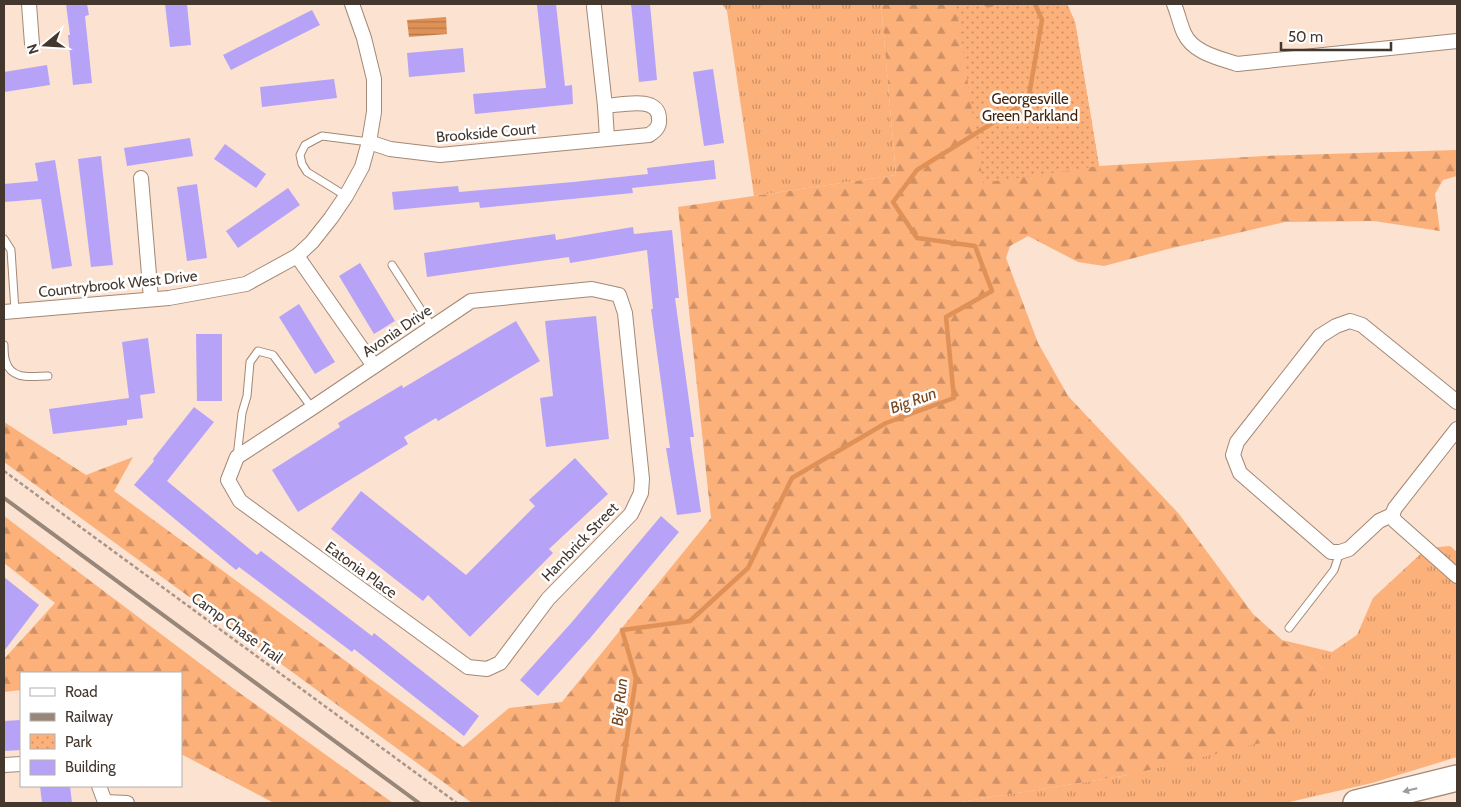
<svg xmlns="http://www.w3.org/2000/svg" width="1461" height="807" font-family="Cabin,sans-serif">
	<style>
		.grass { fill: url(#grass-tufts) }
		.forest { fill: url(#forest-firs) }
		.park { fill: url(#park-dots) }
		.water { fill: url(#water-rules) }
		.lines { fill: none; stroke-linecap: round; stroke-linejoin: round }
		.stream { stroke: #df9157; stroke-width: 4.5 }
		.building { fill: #b6a3f7 }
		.service-casing { stroke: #a48874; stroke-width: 9 }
		.minor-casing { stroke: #a48874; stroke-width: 16 }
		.motorway-casing { stroke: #a48874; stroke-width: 28 }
		.path { stroke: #aa9689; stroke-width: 2.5; stroke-dasharray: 4 2.5; stroke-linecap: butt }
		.service { stroke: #fff; stroke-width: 7 }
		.minor { stroke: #fff; stroke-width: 14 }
		.motorway { stroke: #fff; stroke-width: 25 }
		.rail { stroke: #988679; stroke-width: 4 }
		.oneway { fill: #a19b96 }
		.labels { text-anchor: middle; stroke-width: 5; stroke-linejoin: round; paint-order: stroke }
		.park-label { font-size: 15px; fill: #43230a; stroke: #fff }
		.street-label { font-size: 15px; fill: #43372e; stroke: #fff }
		.water-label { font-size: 16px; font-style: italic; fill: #79451b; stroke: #fff }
	</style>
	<defs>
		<pattern id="grass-tufts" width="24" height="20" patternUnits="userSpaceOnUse" patternTransform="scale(1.25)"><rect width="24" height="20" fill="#fcb07a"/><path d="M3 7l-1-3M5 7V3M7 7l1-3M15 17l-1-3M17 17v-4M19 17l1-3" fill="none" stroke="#ce9064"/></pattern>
		<pattern id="forest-firs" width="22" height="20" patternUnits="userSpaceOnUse" patternTransform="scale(1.25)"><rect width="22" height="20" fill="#fcb07a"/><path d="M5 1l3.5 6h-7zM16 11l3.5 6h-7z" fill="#ce9064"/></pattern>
		<pattern id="park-dots" width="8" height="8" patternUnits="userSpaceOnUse" patternTransform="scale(1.25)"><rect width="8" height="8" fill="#fcb07a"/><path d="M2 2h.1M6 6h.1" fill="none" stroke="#ce9064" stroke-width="1.8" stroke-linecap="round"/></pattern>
		<pattern id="water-rules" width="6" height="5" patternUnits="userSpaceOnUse" patternTransform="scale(1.25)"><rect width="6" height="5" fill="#df9157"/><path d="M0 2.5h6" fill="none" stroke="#b67748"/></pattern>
	</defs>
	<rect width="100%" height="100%" fill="#fbe2d1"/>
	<!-- grass -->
	<g class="grass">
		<polygon points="722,4 881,4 896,175 754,196 727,11"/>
		<polygon points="1450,546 1457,552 1457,757 1372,783 1285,803 955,803 1128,775 1324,669 1282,640 1332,652 1357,635 1373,598 1427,548"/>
	</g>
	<!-- forest -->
	<g class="forest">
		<polygon points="881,4 1067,4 1075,22 1099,166 1264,156 1457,150 1457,176 1443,180 1435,194 1440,231 1374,221 1285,222 1168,249 1104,266 1078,262 1028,236 1010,246 1006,258 1038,343 1068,396 1179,514 1253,614 1282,640 1324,669 1290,736 1128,775 955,803 472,803 4,462 4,422 86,475 133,457 114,491 463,747 509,708 562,702 711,518 678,207 896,175"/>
		<polygon points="4,516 234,689 393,803 274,803 181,754 181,673 21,673 21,690 4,692 4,659 55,603 4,563"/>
	</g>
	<!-- park -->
	<polygon class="park" points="956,4 1067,4 1075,22 1099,166 983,183"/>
	<!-- water -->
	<polygon class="water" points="446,17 447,34 409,37 407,20"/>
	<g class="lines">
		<!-- stream -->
		<g class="stream">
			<polyline points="986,4 990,5 992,4"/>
			<polyline points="617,803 636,678 622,630 690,621 748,568 792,478 886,423 954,398 946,317 992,291 975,246 917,238 893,202 917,170 1028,101 1042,20 1035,4"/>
		</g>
	</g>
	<!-- building -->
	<g class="building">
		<polygon points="66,4 87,4 89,15 85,16 92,83 73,85 68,35 70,35"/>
		<polygon points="165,4 187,4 191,45 170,47"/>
		<polygon points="545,4 556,4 565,86 572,85 573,104 475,114 473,94 546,88 537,5"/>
		<polygon points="631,4 650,4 657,80 639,82"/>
		<polygon points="312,10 320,25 231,70 223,55"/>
		<polygon points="463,48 465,72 409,77 407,53"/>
		<polygon points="47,65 50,85 4,92 4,72"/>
		<polygon points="713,69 724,143 704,146 693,72"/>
		<polygon points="334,79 337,98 262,107 260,87"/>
		<polygon points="190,138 193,156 127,166 124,148"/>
		<polygon points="225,144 266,174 256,188 214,159"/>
		<polygon points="101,156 113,265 91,267 78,159"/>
		<polygon points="55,160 72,266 52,269 41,199 4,202 4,184 38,181 35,163"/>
		<polygon points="714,160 716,179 632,188 633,193 480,208 479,202 394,210 392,192 458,186 459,192 573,182 648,174 647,168"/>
		<polygon points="197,184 207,258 187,261 177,187"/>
		<polygon points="288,188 300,205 238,248 226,231"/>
		<polygon points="633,227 634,234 672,230 679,298 675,298 694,437 690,437 701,512 677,515 666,448 670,448 651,309 653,309 647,250 570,263 569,257 427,277 424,253 555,234 556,240"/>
		<polygon points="360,263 395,321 374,334 339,276"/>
		<polygon points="299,304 335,362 315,374 279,317"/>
		<polygon points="596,316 609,439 546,447 540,398 553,396 545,321"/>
		<polygon points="516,321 540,361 438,421 436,418 404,437 408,444 298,512 272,470 340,427 338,423 402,385 403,388"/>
		<polygon points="196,334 222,334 222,401 197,401"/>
		<polygon points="148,338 155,393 140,395 143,418 127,420 127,425 53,434 49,409 129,398 122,342"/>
		<polygon points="194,407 214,422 167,481 257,555 261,551 372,636 374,633 479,716 464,736 354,649 352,652 239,567 236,570 134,485 154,461 153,459"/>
		<polygon points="575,458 608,494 549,549 553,553 470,637 428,595 423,601 331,529 361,491 466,575 535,506 529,500"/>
		<polygon points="661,516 679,532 591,637 538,696 520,680 572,622"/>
		<polygon points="4,577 39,605 4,651"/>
		<polygon points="21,720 21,750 4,751 4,721"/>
		<polygon points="40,786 70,786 72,803 42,803"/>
	</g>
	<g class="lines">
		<defs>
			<g id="service">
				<polyline points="346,196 307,172 302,164 300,155 305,145 322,136 369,142"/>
				<polyline points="4,239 11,250 15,311"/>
				<polyline points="392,265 432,327"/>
				<path d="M 4,345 C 4,350 4,357 6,362 C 12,381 33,376 48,376"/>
				<polyline points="237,457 242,413 247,396 250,362 258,351 273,355 312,408"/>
				<polyline points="1289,628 1334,570 1340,552"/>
			</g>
			<g id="minor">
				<polyline points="29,4 32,44"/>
				<path d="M 1174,4 C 1178,14 1180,24 1184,33 C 1193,53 1219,58 1237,64 L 1457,41"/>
				<polyline points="594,7 605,106 607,138"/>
				<path d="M 369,142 L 390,149 L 440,155 L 649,135 C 655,131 660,127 659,119 C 659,95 621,105 605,106"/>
				<polyline points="141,178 151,299"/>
				<polyline points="297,256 374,366"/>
				<polygon points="592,289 619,295 625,313 642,479 641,493 631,514 548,599 500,663 487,669 468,667 240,501 228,480 237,457 312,408 471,301"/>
				<polyline points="4,312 169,298 246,284 297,256 312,242 331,218 346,196 362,167 369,142 374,112 374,79 364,38 352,4"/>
				<polyline points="1457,402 1362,325 1350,321 1336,326 1320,336 1237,442 1233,455 1240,473 1331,552 1340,552 1349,549 1379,521 1392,515 1395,508 1457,429"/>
				<polyline points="1392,515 1395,521 1457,576"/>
				<polyline points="4,765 21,764"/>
				<polyline points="99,786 105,802 127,803"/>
			</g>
			<polyline id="motorway" points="1356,803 1457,778"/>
		</defs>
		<!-- service casing -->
		<use href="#service" class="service-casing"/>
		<!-- minor casing -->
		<use href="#minor" class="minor-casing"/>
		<!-- motorway casing -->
		<use href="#motorway" class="motorway-casing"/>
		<!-- path -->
		<polyline class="path" points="4,471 457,803"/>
		<!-- service -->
		<use href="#service" class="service"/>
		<!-- minor -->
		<use href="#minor" class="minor"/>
		<!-- motorway -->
		<use href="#motorway" class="motorway"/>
		<!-- rail -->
		<polyline class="rail" points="4,498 419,803"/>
	</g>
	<!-- one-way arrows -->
	<defs><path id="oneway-solid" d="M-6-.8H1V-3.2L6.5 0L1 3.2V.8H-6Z" transform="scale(1.25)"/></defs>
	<use class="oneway" href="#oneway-solid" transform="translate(1410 790) rotate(166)"/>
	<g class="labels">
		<!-- park labels -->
		<g class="park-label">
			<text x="1030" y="104">Georgesville<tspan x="1030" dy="17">Green Parkland</tspan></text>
		</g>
		<!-- street labels -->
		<g class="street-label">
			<text transform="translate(486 133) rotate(-5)" y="5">Brookside Court</text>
			<text transform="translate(118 284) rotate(-6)" y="5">Countrybrook West Drive</text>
			<text transform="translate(397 331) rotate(-34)" y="5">Avonia Drive</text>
			<text transform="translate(580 542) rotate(-46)" y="5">Hambrick Street</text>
			<text transform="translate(361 570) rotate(36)" y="5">Eatonia Place</text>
			<text transform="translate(237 628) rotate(36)" y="5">Camp Chase Trail</text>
		</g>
		<!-- water labels -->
		<g class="water-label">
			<text transform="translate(913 400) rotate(-20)" y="6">Big Run</text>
			<text transform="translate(619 702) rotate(-84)" y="6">Big Run</text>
		</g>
	</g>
	<!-- border -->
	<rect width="1461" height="807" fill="none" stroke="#43372e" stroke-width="10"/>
	<!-- legend -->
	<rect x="20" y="672" width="162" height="115" fill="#ffffff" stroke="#b4afab"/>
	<rect x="30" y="688" width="25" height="8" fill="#ffffff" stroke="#b4afab"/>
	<text x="65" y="697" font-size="15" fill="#43372e">Road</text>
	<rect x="30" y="713" width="25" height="8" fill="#988679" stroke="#b4afab"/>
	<text x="65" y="722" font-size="15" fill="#43372e">Railway</text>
	<rect x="30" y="734" width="25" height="15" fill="url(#park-dots)" stroke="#b4afab"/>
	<text x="65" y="747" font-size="15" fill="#43372e">Park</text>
	<rect x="30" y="760" width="25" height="15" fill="#b6a3f7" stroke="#b4afab"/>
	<text x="65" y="772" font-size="15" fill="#43372e">Building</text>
	<!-- north arrow -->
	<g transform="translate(45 45) rotate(252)" stroke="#ffffff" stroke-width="4" paint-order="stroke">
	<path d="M0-4L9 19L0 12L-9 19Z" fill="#43372e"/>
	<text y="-8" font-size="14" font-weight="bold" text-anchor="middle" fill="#43372e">N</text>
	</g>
	<!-- scale -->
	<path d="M1281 42v8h110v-8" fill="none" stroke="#43372e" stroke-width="2.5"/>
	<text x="1288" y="42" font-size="15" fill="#43372e" stroke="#ffffff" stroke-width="4" paint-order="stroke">50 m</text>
</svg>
